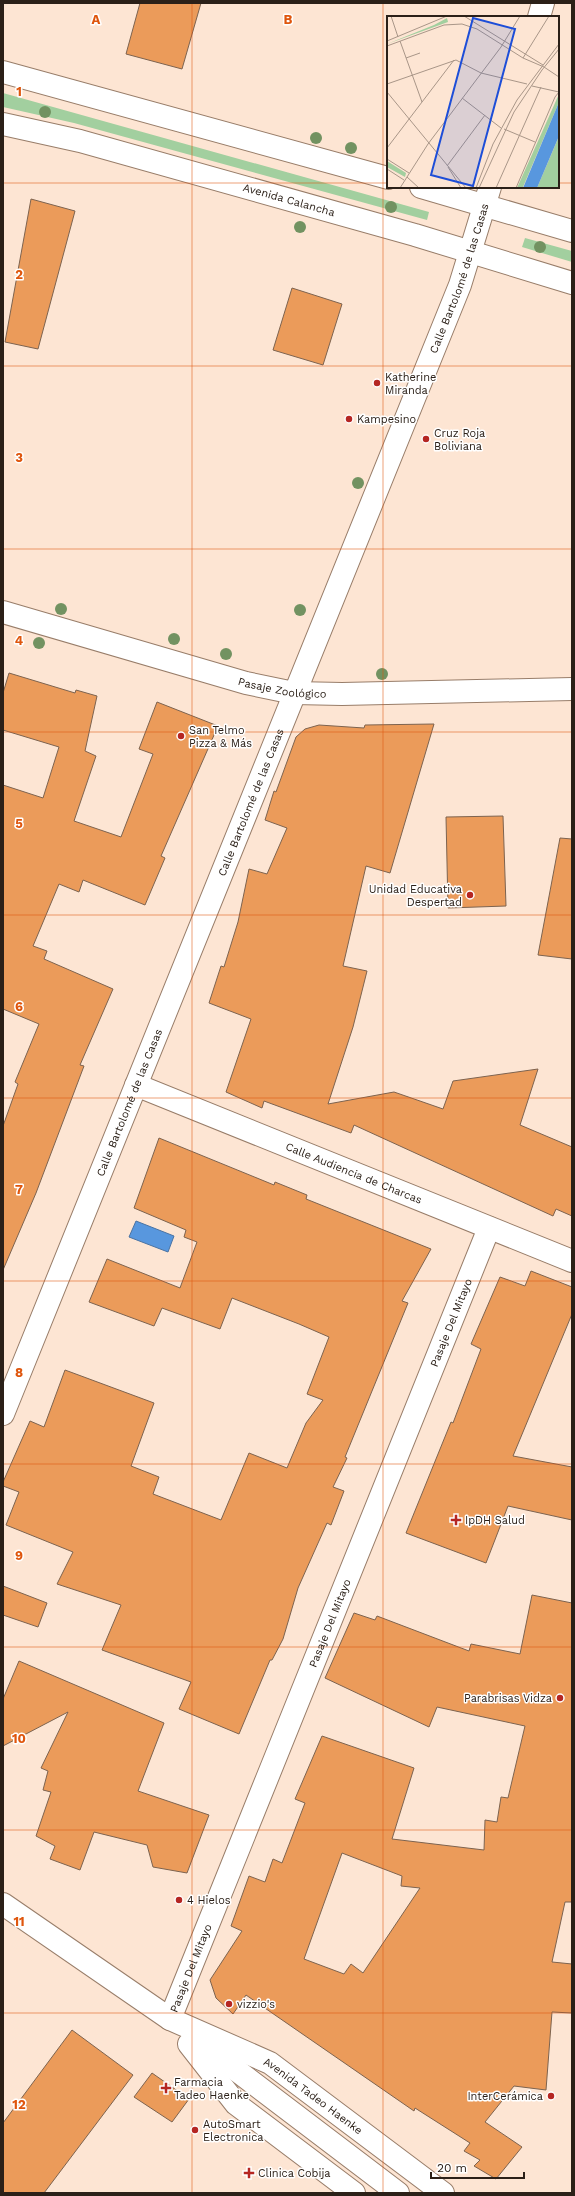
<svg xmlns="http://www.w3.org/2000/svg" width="575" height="2196" font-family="'Work Sans',sans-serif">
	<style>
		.green { fill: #a2cf9f }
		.water { fill: #5897de; stroke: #4a73a3 }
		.building { fill: #eb9b5a; stroke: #7d634f; fill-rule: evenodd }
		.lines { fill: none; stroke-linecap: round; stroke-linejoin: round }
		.minor-casing { stroke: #987d69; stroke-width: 24 }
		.secondary-casing { stroke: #987d69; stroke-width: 24 }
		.primary-casing { stroke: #987d69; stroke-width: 24 }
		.minor { stroke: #fff; stroke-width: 22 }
		.secondary { stroke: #fff; stroke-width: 22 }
		.primary { stroke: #fff; stroke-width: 22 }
		.tree { fill: #729261 }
		.grid { fill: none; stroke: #df560d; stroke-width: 1; stroke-opacity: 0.55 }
		.poi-dot { fill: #b52622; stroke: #fff; stroke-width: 1.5 }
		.labels { text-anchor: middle; stroke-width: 3; stroke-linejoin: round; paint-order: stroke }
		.street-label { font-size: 11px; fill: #2b2018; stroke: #fff }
		.poi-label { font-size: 11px; fill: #2b2018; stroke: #fff; text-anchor: start }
		.inset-road { fill: none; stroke: #a99688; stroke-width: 1 }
		.view { fill: #1d4ed8; fill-opacity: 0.15; stroke: #1d4ed8; stroke-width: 2 }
		.inset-edge { fill: none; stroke: #2b2018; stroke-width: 2 }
		.grid-label { font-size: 13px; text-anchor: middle; font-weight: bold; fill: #df560d; stroke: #fff; stroke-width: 3; stroke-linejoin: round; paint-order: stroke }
	</style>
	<rect width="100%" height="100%" fill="#fde5d3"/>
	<!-- green -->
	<g class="green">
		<polygon points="3,93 429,212 427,220 74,123 3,107"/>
		<polygon points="525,238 572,251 572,262 522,247"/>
	</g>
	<!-- water -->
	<polygon class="water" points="136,1221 174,1236 168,1252 129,1237"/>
	<!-- building -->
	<g class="building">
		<polygon points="140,3 201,3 182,69 126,54"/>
		<polygon points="31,199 75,211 38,349 5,342"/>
		<polygon points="292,288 342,304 323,365 273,350"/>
		<polygon points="9,673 75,693 76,690 97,696 85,751 96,756 74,821 121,837 153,754 139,749 157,702 218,726 161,856 165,858 145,905 83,880 79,892 59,884 33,946 47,951 44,959 113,989 80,1065 84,1066 36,1193 3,1270 3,1126 18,1084 15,1082 39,1024 3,1009 3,785 43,798 59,747 3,730 3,693"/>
		<polygon points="434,724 390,873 366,866 343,966 367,971 353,1027 328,1104 394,1092 443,1109 453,1081 538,1069 520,1125 572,1147 572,1216 556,1209 553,1216 354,1125 351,1133 264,1101 262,1108 226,1092 251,1019 209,1003 221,966 224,967 238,922 249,869 267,874 287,828 265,820 274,791 276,792 296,737 305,729 319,725 364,728 365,725"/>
		<polygon points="503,816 506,906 448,908 446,817"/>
		<polygon points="560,838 572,839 572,959 538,955"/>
		<polygon points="159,1138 274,1185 275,1182 307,1195 306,1199 431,1249 402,1301 408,1303 345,1457 347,1458 333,1487 344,1491 331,1525 327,1523 298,1588 283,1639 272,1660 270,1660 239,1734 179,1709 191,1682 102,1650 121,1605 57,1584 73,1552 6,1525 19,1492 3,1486 3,1482 30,1421 44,1427 65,1370 154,1403 131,1466 159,1477 153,1494 221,1520 249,1453 287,1468 306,1423 323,1400 307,1394 329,1337 299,1324 232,1298 220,1329 162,1308 154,1326 89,1302 107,1259 180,1288 197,1242 184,1237 186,1230 134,1208"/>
		<polygon points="531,1271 572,1287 572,1314 513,1456 572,1467 572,1520 508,1506 486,1563 406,1533 451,1422 453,1423 481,1349 471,1344 500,1277 525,1286"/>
		<polygon points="3,1586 47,1603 38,1627 3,1615"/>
		<path d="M 532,1595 L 572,1603 L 572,1902 L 565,1902 L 552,1962 L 572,1964 L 572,2013 L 552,2012 L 546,2090 L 514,2086 L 485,2122 L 522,2147 L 496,2179 L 474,2166 L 480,2160 L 464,2151 L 470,2143 L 415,2108 L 414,2111 L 246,1995 L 233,2014 L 216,1998 L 210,1980 L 242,1931 L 231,1926 L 249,1876 L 265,1882 L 273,1859 L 282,1863 L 305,1803 L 295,1799 L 322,1736 L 414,1768 L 392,1839 L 484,1850 L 485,1820 L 497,1822 L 501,1797 L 508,1798 L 525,1726 L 437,1707 L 429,1727 L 325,1678 L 354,1613 L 375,1620 L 377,1616 L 469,1651 L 471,1644 L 520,1654 ZM 342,1853 L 402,1876 L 401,1886 L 420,1888 L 363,1973 L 351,1964 L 344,1974 L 304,1959 Z"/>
		<polygon points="19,1661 164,1723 138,1791 209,1815 187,1873 153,1867 147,1845 94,1832 80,1870 50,1859 55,1846 36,1836 51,1792 43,1790 48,1771 41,1768 68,1712 3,1746 3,1699"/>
		<polygon points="72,2030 133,2075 44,2193 3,2193 3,2123"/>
		<polygon points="152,2073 189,2099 172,2122 134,2097"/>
	</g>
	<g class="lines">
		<defs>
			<g id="minor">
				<polyline points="539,17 543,3"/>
				<path id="s1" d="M 3,612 L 246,683 L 294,693 L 342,694 L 572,689"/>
				<path id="s2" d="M 136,1085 L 572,1261"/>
				<path id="s3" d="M 3,1414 L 460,285 L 490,187"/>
				<path id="s4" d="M 170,2019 L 489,1228"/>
			</g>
			<g id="secondary">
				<path id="s5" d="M 3,1904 L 170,2019 L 270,2063 L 443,2193"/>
				<polyline points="198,2041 398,2193"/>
				<polyline points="189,2044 236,2104 354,2193"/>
			</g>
			<g id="primary">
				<polyline points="3,72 388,178"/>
				<path id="s6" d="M 3,124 L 80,141 L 415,235 L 572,283"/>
				<polyline points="421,187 572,231"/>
			</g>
		</defs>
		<!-- minor casing -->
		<use href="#minor" class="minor-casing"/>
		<!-- secondary casing -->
		<use href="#secondary" class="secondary-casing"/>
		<!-- primary casing -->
		<use href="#primary" class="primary-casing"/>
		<!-- minor -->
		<use href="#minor" class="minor"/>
		<!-- secondary -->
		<use href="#secondary" class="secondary"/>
		<!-- primary -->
		<use href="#primary" class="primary"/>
	</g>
	<!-- trees -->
	<g class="tree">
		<circle cx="45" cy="112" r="6"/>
		<circle cx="316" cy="138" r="6"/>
		<circle cx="351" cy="148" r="6"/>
		<circle cx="391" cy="207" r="6"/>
		<circle cx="300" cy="227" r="6"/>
		<circle cx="540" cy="247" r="6"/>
		<circle cx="358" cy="483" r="6"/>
		<circle cx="61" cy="609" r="6"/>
		<circle cx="300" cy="610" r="6"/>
		<circle cx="174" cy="639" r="6"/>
		<circle cx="39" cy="643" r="6"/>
		<circle cx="226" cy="654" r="6"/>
		<circle cx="382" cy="674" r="6"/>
	</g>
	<!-- grid -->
	<path class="grid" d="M 192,3 L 192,2193M 383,3 L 383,2193M 3,183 L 388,183M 558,183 L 572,183M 3,366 L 572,366M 3,549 L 572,549M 3,732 L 572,732M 3,915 L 572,915M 3,1098 L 572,1098M 3,1281 L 572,1281M 3,1464 L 572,1464M 3,1647 L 572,1647M 3,1830 L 572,1830M 3,2013 L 572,2013"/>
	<!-- markers -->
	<g class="poi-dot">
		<circle cx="377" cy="383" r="4"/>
		<circle cx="349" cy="419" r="4"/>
		<circle cx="426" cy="439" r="4"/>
		<circle cx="181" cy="736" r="4"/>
		<circle cx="470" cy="895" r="4"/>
		<path d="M454 1514h4v4h4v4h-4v4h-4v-4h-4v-4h4z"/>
		<circle cx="560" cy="1698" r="4"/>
		<circle cx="179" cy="1900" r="4"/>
		<circle cx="229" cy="2004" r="4"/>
		<path d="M164 2082h4v4h4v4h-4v4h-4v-4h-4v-4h4z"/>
		<circle cx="551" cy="2096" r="4"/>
		<circle cx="195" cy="2130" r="4"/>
		<path d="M247 2167h4v4h4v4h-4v4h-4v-4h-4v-4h4z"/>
	</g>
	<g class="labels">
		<!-- street labels -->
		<g class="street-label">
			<text dy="4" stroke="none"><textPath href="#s6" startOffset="296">Avenida Calancha</textPath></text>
			<text dy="4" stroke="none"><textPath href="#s3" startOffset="1224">Calle Bartolomé de las Casas</textPath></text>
			<text dy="4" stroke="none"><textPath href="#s1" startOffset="290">Pasaje Zoológico</textPath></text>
			<text dy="4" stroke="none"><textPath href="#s3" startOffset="660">Calle Bartolomé de las Casas</textPath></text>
			<text dy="4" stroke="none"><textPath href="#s3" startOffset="336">Calle Bartolomé de las Casas</textPath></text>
			<text dy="4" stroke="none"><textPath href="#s2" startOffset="235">Calle Audiencia de Charcas</textPath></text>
			<text dy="4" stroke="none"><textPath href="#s4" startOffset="751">Pasaje Del Mitayo</textPath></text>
			<text dy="4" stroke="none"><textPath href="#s4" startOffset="427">Pasaje Del Mitayo</textPath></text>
			<text dy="4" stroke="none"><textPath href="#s4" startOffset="55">Pasaje Del Mitayo</textPath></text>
			<text dy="4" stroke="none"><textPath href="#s5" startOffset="366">Avenida Tadeo Haenke</textPath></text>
		</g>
		<!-- poi labels -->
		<g class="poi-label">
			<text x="385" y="381">Katherine<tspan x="385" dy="13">Miranda</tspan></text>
			<text x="357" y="423">Kampesino</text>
			<text x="434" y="437">Cruz Roja<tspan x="434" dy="13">Boliviana</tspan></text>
			<text x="189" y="734">San Telmo<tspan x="189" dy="13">Pizza &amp; Más</tspan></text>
			<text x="462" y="893" text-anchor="end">Unidad Educativa<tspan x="462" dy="13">Despertad</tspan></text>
			<text x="465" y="1524">IpDH Salud</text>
			<text x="552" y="1702" text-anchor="end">Parabrisas Vidza</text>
			<text x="187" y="1904">4 Hielos</text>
			<text x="237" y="2008">vizzio's</text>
			<text x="174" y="2086">Farmacia<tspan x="174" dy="13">Tadeo Haenke</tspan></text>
			<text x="543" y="2100" text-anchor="end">InterCerámica</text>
			<text x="203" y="2128">AutoSmart<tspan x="203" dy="13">Electronica</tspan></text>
			<text x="258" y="2177">Clinica Cobija</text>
		</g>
	</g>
	<!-- overview -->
	<g transform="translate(387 16)">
		<rect width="172" height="172" fill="#fde5d3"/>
		<path d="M 60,2 L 61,6 L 0,28 L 47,9 ZM 172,78 L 172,86 L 136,171 L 130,172 ZM 172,120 L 172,172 L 150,172 L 170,125 ZM 0,145 L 19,157 L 18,161 L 0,151 Z" fill="#a2cf9f"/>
		<path d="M 172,86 L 172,120 L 150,172 L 136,172 Z" fill="#5897de"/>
		<path class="inset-road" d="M 4,0 L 11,21M 77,0 L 156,49M 0,25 L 60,0M 13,25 L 35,86M 0,30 L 57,9 L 75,8 L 90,13 L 136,42 L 157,51M 19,42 L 33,37M 136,42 L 162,0M 157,51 L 172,61M 0,68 L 69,44 L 94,57 L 140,68M 145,70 L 172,76M 0,76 L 79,172M 75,82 L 114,112M 117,113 L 148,126M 0,132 L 67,44M 0,143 L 22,157M 60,150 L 98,99M 61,151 L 74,172M 0,153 L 17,164M 20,161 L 32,172M 13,172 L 41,128 L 114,31 L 133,0M 89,172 L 106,128 L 130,84 L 172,28M 92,172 L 127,96 L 155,54 L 172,33M 109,172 L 154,71M 129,172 L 168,81 L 172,76"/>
		<path class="view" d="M 86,2 L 128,13 L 86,170 L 44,159 Z"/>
		<rect width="172" height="172" class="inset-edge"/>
	</g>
	<g class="grid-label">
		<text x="96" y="24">A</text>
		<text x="288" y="24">B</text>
		<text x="19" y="96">1</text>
		<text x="19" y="279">2</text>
		<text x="19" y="462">3</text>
		<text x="19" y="645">4</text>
		<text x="19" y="828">5</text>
		<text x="19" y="1011">6</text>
		<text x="19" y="1194">7</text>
		<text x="19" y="1377">8</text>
		<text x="19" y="1560">9</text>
		<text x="19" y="1743">10</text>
		<text x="19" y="1926">11</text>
		<text x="19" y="2109">12</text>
	</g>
	<!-- border -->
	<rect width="575" height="2196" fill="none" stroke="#2b2018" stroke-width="8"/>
	<!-- scale -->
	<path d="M431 2172v6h93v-6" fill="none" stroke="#2b2018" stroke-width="2"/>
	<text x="437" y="2172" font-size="12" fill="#2b2018" stroke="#ffffff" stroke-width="3" paint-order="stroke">20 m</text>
</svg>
